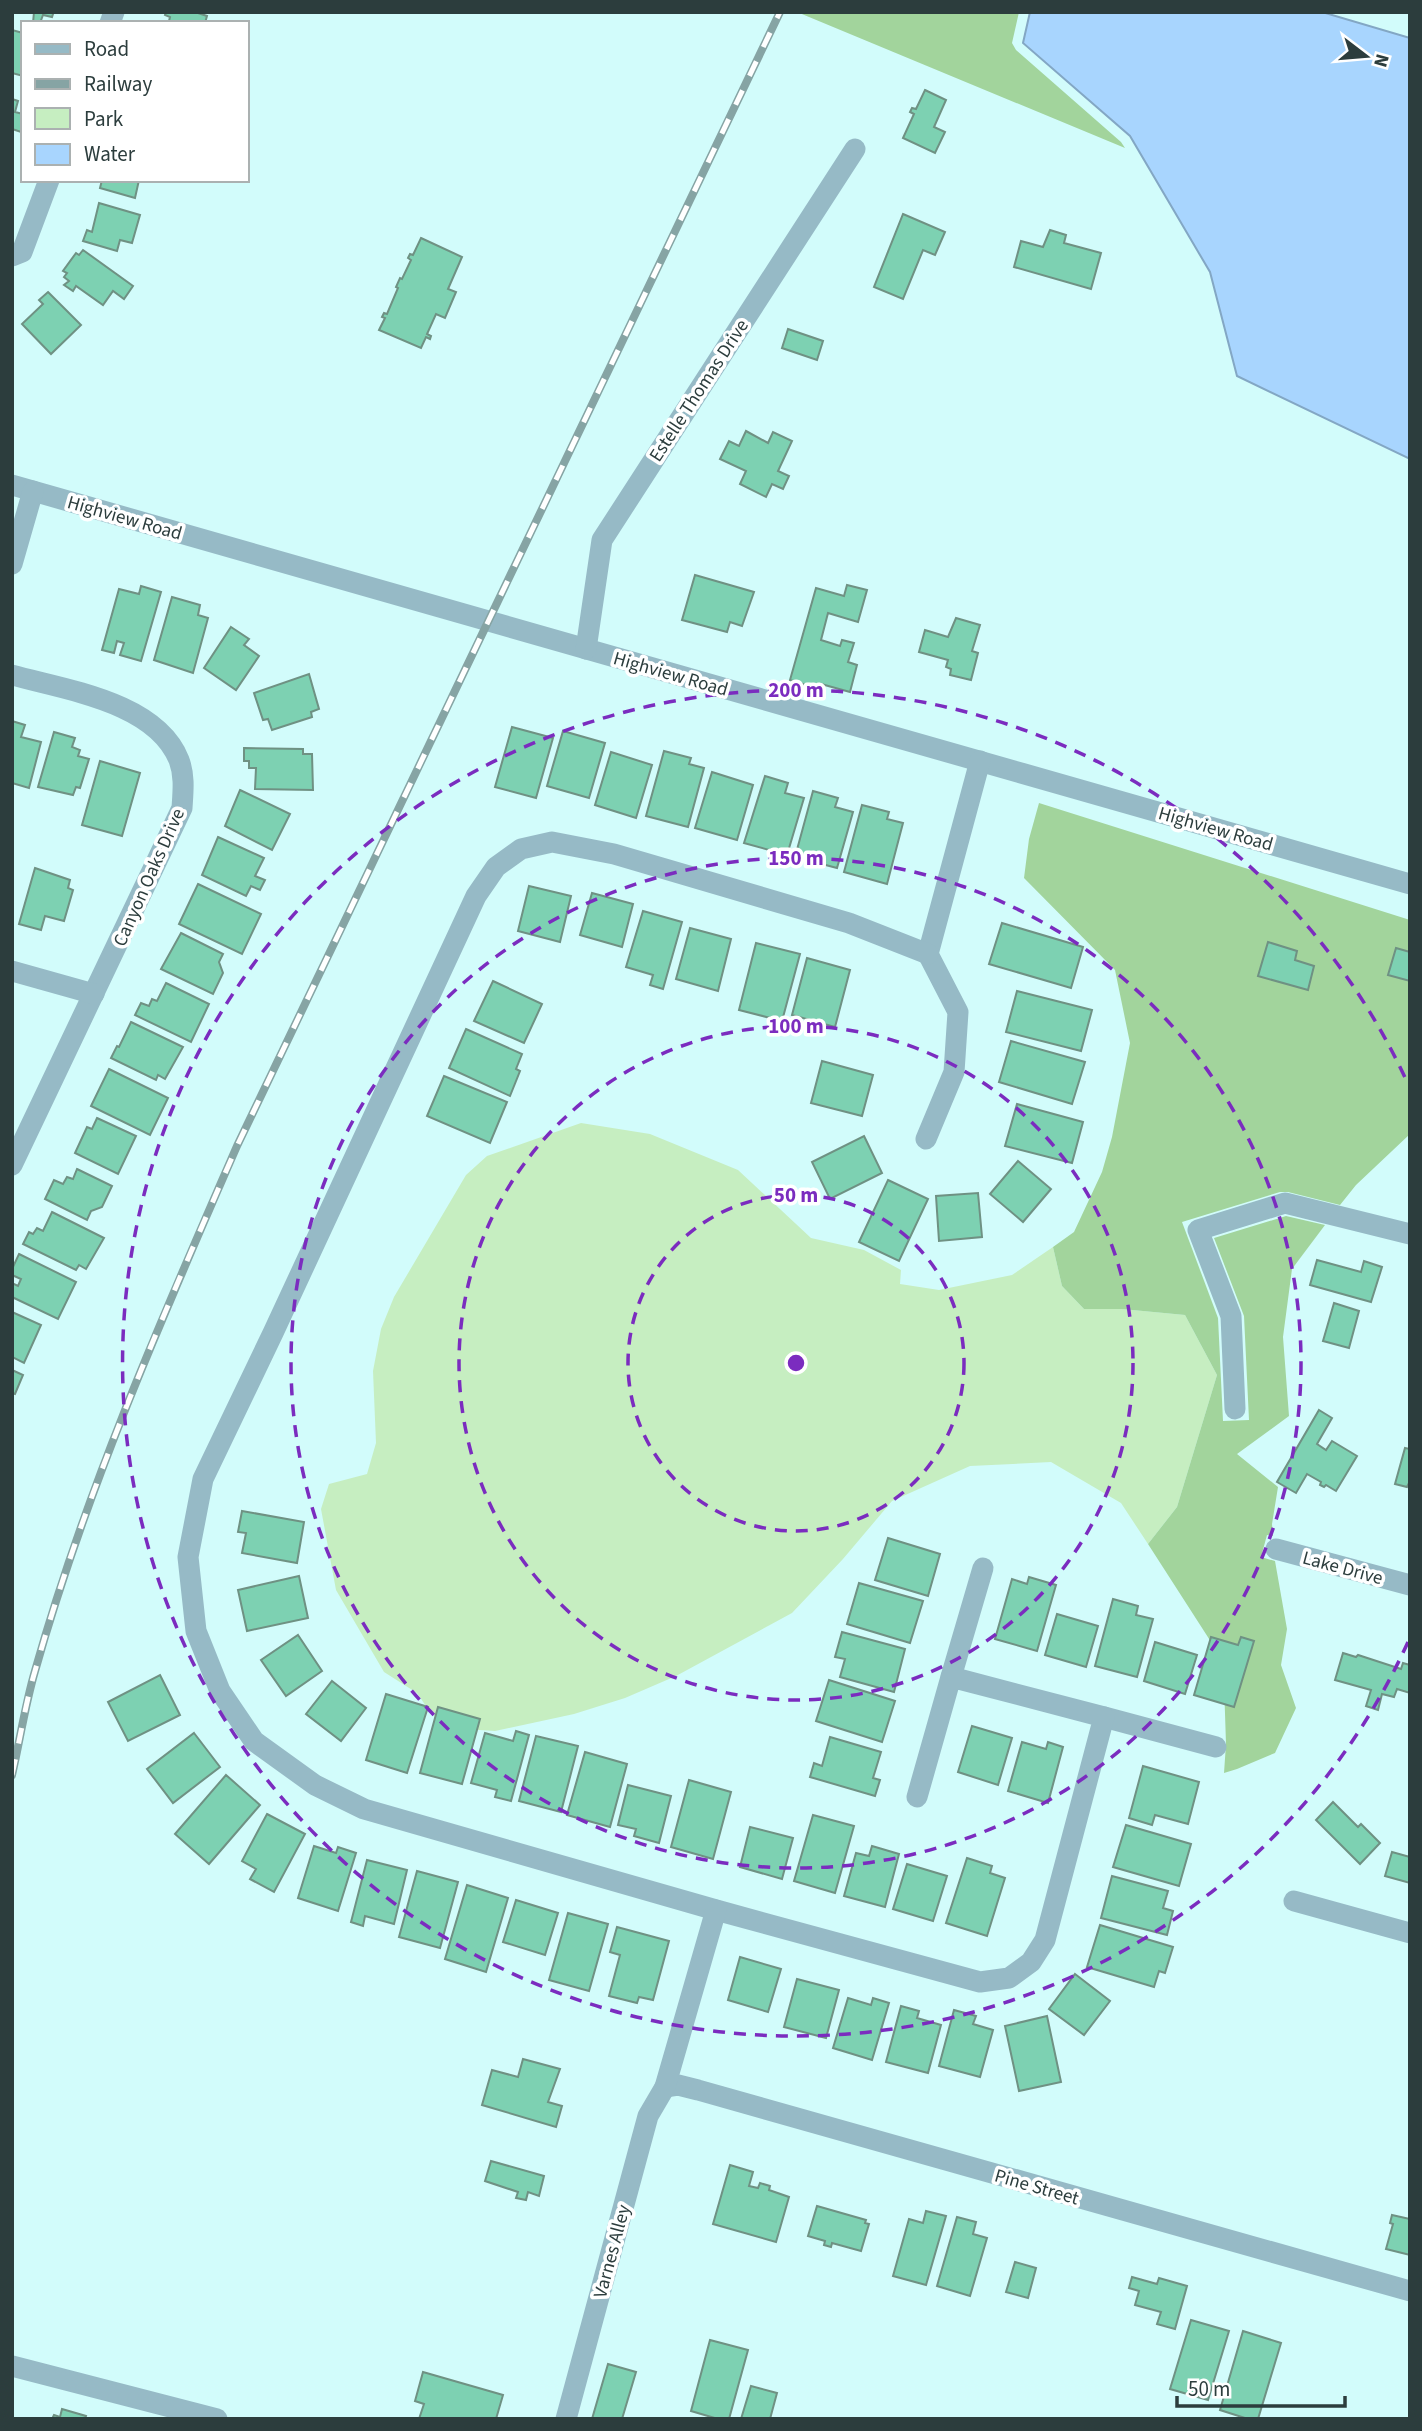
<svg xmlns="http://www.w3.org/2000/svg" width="1422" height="2431" font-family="'Source Sans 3',sans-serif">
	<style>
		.green { fill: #c6eec1 }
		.forest { fill: #a2d49c }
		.water { fill: #a8d5fe; stroke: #83a7c4; stroke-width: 2 }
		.building { fill: #7dd1b2; stroke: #6f9183; stroke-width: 2 }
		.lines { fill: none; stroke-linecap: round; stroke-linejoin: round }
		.minor { stroke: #96bac6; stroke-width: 21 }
		.rail-casing { stroke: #86a4a4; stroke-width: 8 }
		.rail { stroke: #fff; stroke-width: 5; stroke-dasharray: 16; stroke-linecap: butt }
		.ring { fill: none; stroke: #7b2cbf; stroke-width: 3.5; stroke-dasharray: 12 9 }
		.labels { text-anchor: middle; stroke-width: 7; stroke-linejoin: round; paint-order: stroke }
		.street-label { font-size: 19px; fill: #2c3d3d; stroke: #fff }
		.centre { fill: #7b2cbf; stroke: #fff; stroke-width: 3.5 }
		.ring-label { font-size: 21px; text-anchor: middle; font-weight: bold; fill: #7b2cbf; stroke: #fff; stroke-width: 7; stroke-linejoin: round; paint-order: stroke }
	</style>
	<rect width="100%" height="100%" fill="#d2fcfb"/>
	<!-- green -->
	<polygon class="green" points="581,1123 650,1134 738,1170 811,1238 864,1250 901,1270 900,1284 939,1290 1012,1275 1053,1247 1062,1286 1084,1309 1122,1309 1185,1315 1217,1375 1177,1507 1148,1544 1121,1503 1051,1462 970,1466 892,1501 843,1559 792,1613 676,1676 625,1698 574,1714 495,1731 449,1728 430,1712 417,1693 384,1672 336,1590 321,1509 329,1484 367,1474 376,1443 373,1371 381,1329 394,1297 466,1175 487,1156"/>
	<!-- forest -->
	<g class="forest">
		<polygon points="797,12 1019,12 1012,43 1016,50 1121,142 1125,148"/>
		<polygon points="1039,803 1410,920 1410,1134 1356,1185 1340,1205 1288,1192 1280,1192 1182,1222 1218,1318 1223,1421 1249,1420 1244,1316 1214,1238 1286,1216 1325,1225 1292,1269 1283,1337 1289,1416 1237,1454 1278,1487 1272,1524 1273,1536 1267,1535 1261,1557 1275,1561 1287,1629 1281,1665 1296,1708 1275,1753 1237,1769 1224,1773 1226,1744 1224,1683 1213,1645 1148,1544 1177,1507 1217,1375 1185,1315 1122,1309 1084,1309 1062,1286 1053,1247 1074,1232 1102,1172 1112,1137 1130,1043 1115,970 1024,878 1029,839"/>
	</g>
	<!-- water -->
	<polygon class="water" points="1030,12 1322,12 1410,38 1410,459 1237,376 1210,272 1130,136 1023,43"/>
	<!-- building -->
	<g class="building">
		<polygon points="34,12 52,12 53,14 52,17 43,15 40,23 33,23"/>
		<polygon points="166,12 195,12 207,16 205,23 170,23 172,21 169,21 170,17 165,15"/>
		<polygon points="12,30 23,33 23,76 12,73"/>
		<polygon points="925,90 946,100 934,127 945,132 935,153 903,138 914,114 910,112 912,108 916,109"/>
		<polygon points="12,99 18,101 15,112 23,114 21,132 12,129"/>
		<polygon points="102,180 139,180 135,198 100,188"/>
		<polygon points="99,203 140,215 132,243 120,240 117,251 83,241 87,230 92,232"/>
		<polygon points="903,214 945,232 935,255 923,250 903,299 874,287"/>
		<polygon points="1050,230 1066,235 1064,243 1101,253 1091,289 1014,267 1021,241 1043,247"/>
		<polygon points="421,238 462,257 448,289 456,292 445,318 436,314 427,334 431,336 430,339 426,337 421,348 379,330 385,318 382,317 384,313 387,314 398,288 396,287 400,278 402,279 411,260 408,258 410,254 413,255"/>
		<polygon points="83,250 133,286 124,299 113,291 103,305 76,286 73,291 64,285 69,281 64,277 67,273 63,271 76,253 79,255"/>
		<polygon points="48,292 81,325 51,354 22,324 43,304 39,300"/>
		<polygon points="788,329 823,341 817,360 782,348"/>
		<polygon points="746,431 768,443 773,432 792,441 778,471 789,476 783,489 772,484 766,497 740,484 746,471 720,459 729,441 739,446"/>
		<polygon points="695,575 754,592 742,626 730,622 727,632 682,620"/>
		<polygon points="847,585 867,590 858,622 828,613 821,640 840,646 842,640 854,643 848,662 857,665 850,692 821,684 819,689 790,680 816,588 844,596"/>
		<polygon points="141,586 161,592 141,661 120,655 124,643 117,641 114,653 102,650 119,589 139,594"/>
		<polygon points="172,597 200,605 198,615 208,618 193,673 154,660"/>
		<polygon points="956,618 980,625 972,651 978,653 971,680 950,675 951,669 946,667 948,660 919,652 925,630 948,637"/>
		<polygon points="231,627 249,639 244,645 259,656 236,690 204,668"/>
		<polygon points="309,674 319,709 311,712 312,717 272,730 268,719 263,720 254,693"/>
		<polygon points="12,721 25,725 21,737 41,742 29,788 12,783"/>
		<polygon points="512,727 553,738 536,798 495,787"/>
		<polygon points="563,731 605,743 589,798 547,786"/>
		<polygon points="54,732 75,738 72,747 80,750 78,756 89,759 80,788 76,787 73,795 38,787"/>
		<polygon points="244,748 303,749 303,754 312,754 313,790 255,789 256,768 249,768 249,761 244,761"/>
		<polygon points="664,751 691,758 689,764 704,768 688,827 646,816"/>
		<polygon points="611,752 652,765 636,818 595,805"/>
		<polygon points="100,761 140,773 122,836 82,825"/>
		<polygon points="712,772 753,785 737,840 695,828"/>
		<polygon points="765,776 788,783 785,793 804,798 787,855 744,843"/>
		<polygon points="240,790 290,814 272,850 225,826"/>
		<polygon points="813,791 838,798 835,807 853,812 837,868 795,857"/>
		<polygon points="862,805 889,812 887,819 903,823 887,884 844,872"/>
		<polygon points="218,837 264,858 255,876 265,880 260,890 251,886 246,896 202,875"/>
		<polygon points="35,868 70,880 68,888 73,890 64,921 45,916 41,930 19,924"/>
		<polygon points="198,884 261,914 242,954 179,924"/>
		<polygon points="529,886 571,896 560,942 518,931"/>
		<polygon points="592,893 633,904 622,947 580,935"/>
		<polygon points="643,911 682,922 663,989 650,985 653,975 626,967"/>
		<polygon points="1002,923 1083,947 1071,988 989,964"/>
		<polygon points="690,928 731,939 718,991 676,979"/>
		<polygon points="181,933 223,954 219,962 223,973 213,994 161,969"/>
		<polygon points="1268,942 1297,951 1295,960 1314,966 1308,990 1258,976"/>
		<polygon points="756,943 800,954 782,1021 739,1010"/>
		<polygon points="1396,948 1410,952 1410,981 1388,975"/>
		<polygon points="807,958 850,970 835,1027 792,1015"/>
		<polygon points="493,981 542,1004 524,1043 474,1021"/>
		<polygon points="166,983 209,1004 191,1042 135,1015 141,1003 149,1006 152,999 157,1001"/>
		<polygon points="1017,991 1092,1010 1081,1051 1006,1032"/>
		<polygon points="131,1022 183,1047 165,1079 158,1075 156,1080 111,1058 117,1046 119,1047"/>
		<polygon points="466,1029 522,1054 516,1069 520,1071 510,1096 449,1068"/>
		<polygon points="1011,1041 1085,1062 1072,1104 999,1082"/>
		<polygon points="822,1061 873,1075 862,1116 811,1103"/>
		<polygon points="109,1069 168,1098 150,1135 91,1106"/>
		<polygon points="444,1076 507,1102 490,1143 427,1116"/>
		<polygon points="1017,1104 1083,1122 1072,1163 1005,1146"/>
		<polygon points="97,1118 136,1136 118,1174 75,1153 87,1127 92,1129"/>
		<polygon points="864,1136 882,1173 830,1199 812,1162"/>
		<polygon points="1018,1161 1051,1189 1023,1222 990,1194"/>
		<polygon points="77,1169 112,1186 102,1207 91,1211 87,1220 45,1199 54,1180 63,1184 67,1177 73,1179"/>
		<polygon points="888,1180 928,1199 899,1261 859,1242"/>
		<polygon points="978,1193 982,1237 939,1241 936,1196"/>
		<polygon points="52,1212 104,1238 86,1269 79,1265 76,1270 23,1244 29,1232 33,1234 37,1228 43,1231"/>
		<polygon points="19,1254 76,1282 58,1319 12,1297 12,1283 18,1286 21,1279 12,1275 12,1269"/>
		<polygon points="1317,1260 1361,1272 1364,1261 1382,1267 1371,1302 1310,1285"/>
		<polygon points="1334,1303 1359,1311 1349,1348 1323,1341"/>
		<polygon points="12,1312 41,1325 24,1363 12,1357"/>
		<polygon points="12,1370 23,1375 15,1394 12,1393"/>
		<polygon points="1319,1410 1332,1418 1317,1444 1326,1450 1332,1441 1357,1456 1336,1491 1326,1485 1324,1487 1320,1485 1321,1482 1307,1474 1296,1493 1277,1482"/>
		<polygon points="1405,1448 1410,1449 1410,1481 1407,1487 1395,1484"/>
		<polygon points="242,1511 304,1522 297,1563 242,1553 246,1533 238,1532"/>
		<polygon points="888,1538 940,1554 928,1596 875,1580"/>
		<polygon points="299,1576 308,1618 247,1631 238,1590"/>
		<polygon points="1029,1577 1056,1585 1037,1651 995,1639 1012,1579 1027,1584"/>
		<polygon points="859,1583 923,1601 910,1643 847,1624"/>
		<polygon points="1113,1599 1138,1606 1136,1615 1153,1619 1137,1677 1095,1666"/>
		<polygon points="1057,1614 1098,1626 1086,1667 1045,1655"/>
		<polygon points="842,1632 905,1649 894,1692 840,1677 845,1659 835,1657"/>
		<polygon points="298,1635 322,1671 286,1696 261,1660"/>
		<polygon points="1211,1637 1238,1645 1241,1637 1254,1641 1234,1707 1194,1695"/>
		<polygon points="1155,1642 1197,1655 1185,1694 1144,1681"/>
		<polygon points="1343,1653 1356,1657 1358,1655 1401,1669 1403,1663 1410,1665 1410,1693 1397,1689 1394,1697 1382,1694 1378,1710 1366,1706 1371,1690 1335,1680"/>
		<polygon points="160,1675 180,1715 128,1741 108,1702"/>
		<polygon points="829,1680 895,1701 882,1742 816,1721"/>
		<polygon points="332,1681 366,1708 341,1741 306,1714"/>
		<polygon points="386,1694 428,1707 407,1773 366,1760"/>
		<polygon points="438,1707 480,1719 462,1784 420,1773"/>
		<polygon points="972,1726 1012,1738 998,1785 958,1772"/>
		<polygon points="516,1731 529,1735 511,1801 495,1797 497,1790 471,1783 485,1733 513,1741"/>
		<polygon points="194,1733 220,1767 173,1803 147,1769"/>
		<polygon points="536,1736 578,1746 561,1812 519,1801"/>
		<polygon points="830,1737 881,1752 873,1778 880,1780 875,1796 810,1777 814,1763 822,1766"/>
		<polygon points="1022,1742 1046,1749 1048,1742 1063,1747 1048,1803 1008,1791"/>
		<polygon points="585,1752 627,1764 610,1827 567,1815"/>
		<polygon points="1143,1766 1199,1782 1188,1824 1155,1815 1152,1825 1129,1818"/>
		<polygon points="226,1775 260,1805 209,1864 175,1834"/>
		<polygon points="689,1780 731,1792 713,1859 671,1847"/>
		<polygon points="628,1785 671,1796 659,1843 634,1836 636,1829 618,1825"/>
		<polygon points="1333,1802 1358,1827 1361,1824 1380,1843 1360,1864 1316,1820"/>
		<polygon points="267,1814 305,1834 274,1892 250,1879 256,1869 242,1861"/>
		<polygon points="813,1815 854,1826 835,1893 794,1881"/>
		<polygon points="1126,1825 1191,1844 1179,1886 1113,1867"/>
		<polygon points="750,1827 793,1838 782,1879 740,1867"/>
		<polygon points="314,1846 336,1853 338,1847 356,1853 338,1911 298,1898"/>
		<polygon points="872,1846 899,1854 885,1907 844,1896 856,1853 869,1856"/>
		<polygon points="1392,1852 1410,1857 1410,1883 1385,1876"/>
		<polygon points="967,1858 992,1866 990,1873 1005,1878 987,1936 946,1923"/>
		<polygon points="367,1860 407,1870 394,1924 365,1916 363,1926 351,1922"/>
		<polygon points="907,1864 947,1876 933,1921 893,1909"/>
		<polygon points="417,1871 458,1882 440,1948 399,1937"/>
		<polygon points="1112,1876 1168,1891 1163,1908 1173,1911 1167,1935 1101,1918"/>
		<polygon points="467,1885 508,1898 486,1972 445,1959"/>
		<polygon points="516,1900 558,1913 545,1955 503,1942"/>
		<polygon points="568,1913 608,1924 589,1991 549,1980"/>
		<polygon points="1100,1925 1173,1947 1165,1973 1159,1971 1154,1987 1087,1967"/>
		<polygon points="617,1927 669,1941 653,2000 639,1997 637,2003 609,1996 620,1955 610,1952"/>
		<polygon points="740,1957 781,1969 768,2012 728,2000"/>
		<polygon points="1075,1974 1110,2001 1084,2035 1049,2009"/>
		<polygon points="797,1979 839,1990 826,2038 784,2027"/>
		<polygon points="848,1998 871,2005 873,1998 889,2003 872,2060 833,2048"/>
		<polygon points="901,2006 919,2011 917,2018 941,2025 928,2073 886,2062"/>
		<polygon points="954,2010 976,2016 973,2024 993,2030 980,2077 939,2066"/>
		<polygon points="1047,2016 1061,2082 1019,2091 1005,2026"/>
		<polygon points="523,2059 560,2069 548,2102 562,2106 556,2127 482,2105 492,2070 518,2077"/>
		<polygon points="491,2161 544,2176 539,2196 528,2192 526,2200 516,2198 518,2192 485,2181"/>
		<polygon points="730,2165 753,2172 749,2186 758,2188 760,2183 770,2186 769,2190 789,2197 776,2242 713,2224"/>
		<polygon points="817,2206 866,2220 865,2223 869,2224 861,2251 832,2243 831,2247 824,2245 825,2241 808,2236"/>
		<polygon points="926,2211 946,2216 926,2285 893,2276 909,2219 923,2223"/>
		<polygon points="1392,2215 1410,2219 1410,2255 1386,2249 1393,2224 1390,2223"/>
		<polygon points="957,2217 976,2222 973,2234 987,2238 970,2296 937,2286"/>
		<polygon points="1015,2262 1036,2268 1028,2298 1006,2292"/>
		<polygon points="1132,2277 1157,2284 1159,2278 1187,2286 1175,2329 1157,2324 1161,2312 1135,2305 1139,2291 1129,2288"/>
		<polygon points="1191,2320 1229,2331 1208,2400 1170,2389"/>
		<polygon points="1243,2331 1281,2343 1258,2419 1248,2419 1220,2410"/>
		<polygon points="710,2340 748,2350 729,2419 718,2419 691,2411"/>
		<polygon points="608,2364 636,2372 622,2419 592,2419"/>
		<polygon points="423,2372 503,2395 496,2419 419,2419 424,2404 415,2401"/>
		<polygon points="751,2386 777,2393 770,2419 741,2419"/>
		<polygon points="62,2409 86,2416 85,2419 52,2419 54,2415 60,2417"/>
	</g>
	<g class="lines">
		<!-- minor -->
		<g class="minor">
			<polyline points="110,23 114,12"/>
			<polyline points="12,256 22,252 49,180"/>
			<polyline points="12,485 1410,884"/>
			<polyline points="12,564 33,491"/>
			<polyline points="586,649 602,540 855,149"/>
			<path d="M 12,675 C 66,690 156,702 179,760 C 185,776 183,792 182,808 L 12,1165"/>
			<polyline points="12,971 94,994"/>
			<polyline points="926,1139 954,1072 958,1012 928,954 980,761"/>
			<polyline points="1235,1409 1231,1316 1198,1230 1285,1203 1410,1234"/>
			<polyline points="1276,1549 1410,1585"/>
			<polyline points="951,1677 983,1568"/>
			<polyline points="1104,1717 1216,1747"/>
			<polyline points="917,1797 951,1677 1104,1717 1045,1940 1031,1962 1009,1978 980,1982 716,1910 364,1809 315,1785 254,1741 220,1691 196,1631 188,1557 203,1479 273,1333 476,896 496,867 521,849 552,842 614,854 849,923 928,954"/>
			<polyline points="1294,1901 1410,1933"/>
			<polyline points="665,2087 678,2085 698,2090 1410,2291"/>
			<polyline points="12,2366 217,2419"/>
			<polyline points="566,2419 648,2116 665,2087 716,1910"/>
		</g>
		<defs>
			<path id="rail" d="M 12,1775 C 20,1740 25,1705 35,1671 C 86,1490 162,1318 237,1146 L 780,12"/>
		</defs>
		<!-- rail casing -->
		<use href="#rail" class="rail-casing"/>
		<!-- rail -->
		<use href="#rail" class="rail"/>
	</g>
	<!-- distance rings -->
	<g class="ring">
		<circle cx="796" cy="1363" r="168"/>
		<circle cx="796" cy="1363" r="337"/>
		<circle cx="796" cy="1363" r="505"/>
		<path d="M1408 1642A673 673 0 1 1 1408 1084"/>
	</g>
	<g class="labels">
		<!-- street labels -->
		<g class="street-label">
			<text transform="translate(698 390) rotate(-57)" y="7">Estelle Thomas Drive</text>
			<text transform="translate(125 517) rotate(16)" y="7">Highview Road</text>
			<text transform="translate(671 673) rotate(16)" y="7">Highview Road</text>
			<text transform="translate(1216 828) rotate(16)" y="7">Highview Road</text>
			<text transform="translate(148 877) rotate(-66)" y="7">Canyon Oaks Drive</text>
			<text transform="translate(1343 1567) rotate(15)" y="7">Lake Drive</text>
			<text transform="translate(1037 2186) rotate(16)" y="7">Pine Street</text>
			<text transform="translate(611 2251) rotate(-75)" y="7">Varnes Alley</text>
		</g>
	</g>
	<circle cx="796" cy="1363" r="10" class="centre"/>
	<g class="ring-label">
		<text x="796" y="697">200 m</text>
		<text x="796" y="865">150 m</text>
		<text x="796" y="1033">100 m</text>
		<text x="796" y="1202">50 m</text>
	</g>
	<!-- border -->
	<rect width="1422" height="2431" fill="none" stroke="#2c3d3d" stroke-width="28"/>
	<!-- legend -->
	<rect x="21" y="21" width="228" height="161" fill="#ffffff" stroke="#abb1b1" stroke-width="2"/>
	<rect x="35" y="44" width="35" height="10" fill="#96bac6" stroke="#abb1b1" stroke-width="2"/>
	<text x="84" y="56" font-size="21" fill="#2c3d3d">Road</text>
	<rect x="35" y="79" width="35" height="10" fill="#86a4a4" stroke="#abb1b1" stroke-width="2"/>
	<text x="84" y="91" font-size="21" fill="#2c3d3d">Railway</text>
	<rect x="35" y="108" width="35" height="21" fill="#c6eec1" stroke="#abb1b1" stroke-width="2"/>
	<text x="84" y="126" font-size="21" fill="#2c3d3d">Park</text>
	<rect x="35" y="144" width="35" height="21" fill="#a8d5fe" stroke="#abb1b1" stroke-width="2"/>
	<text x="84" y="161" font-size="21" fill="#2c3d3d">Water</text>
	<!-- north arrow -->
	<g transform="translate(1366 56) rotate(106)" stroke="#ffffff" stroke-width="5" paint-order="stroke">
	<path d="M0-5L12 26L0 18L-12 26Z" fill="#2c3d3d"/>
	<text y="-10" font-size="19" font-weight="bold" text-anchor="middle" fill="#2c3d3d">N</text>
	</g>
	<!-- scale -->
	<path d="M1177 2396v10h168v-10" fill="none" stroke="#2c3d3d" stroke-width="3.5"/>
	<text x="1188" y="2396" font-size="21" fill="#2c3d3d" stroke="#ffffff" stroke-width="5" paint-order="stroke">50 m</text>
</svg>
